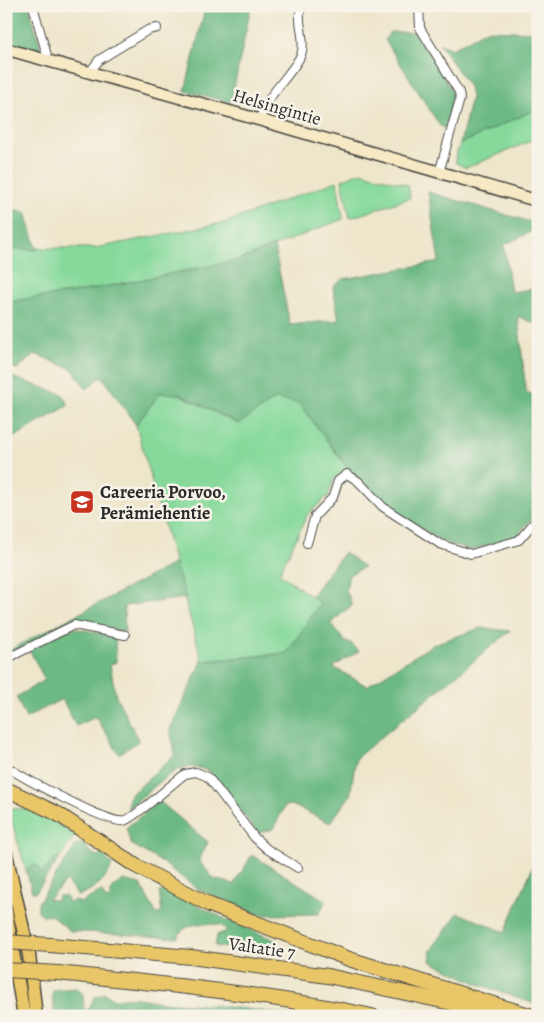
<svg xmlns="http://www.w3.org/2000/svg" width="544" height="1022" font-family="Alegreya,serif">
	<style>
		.green { fill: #86d99b; stroke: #588263 }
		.forest { fill: #6cb983; stroke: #4c7257 }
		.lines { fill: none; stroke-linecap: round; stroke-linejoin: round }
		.minor-casing { stroke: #484743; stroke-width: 10 }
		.secondary-casing { stroke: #484743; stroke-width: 14 }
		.primary-casing { stroke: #484743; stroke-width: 15 }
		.motorway-casing { stroke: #484743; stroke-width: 16 }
		.minor { stroke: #fff; stroke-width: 8 }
		.secondary { stroke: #f6e9c3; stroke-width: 11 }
		.primary { stroke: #e9c769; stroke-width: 12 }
		.motorway { stroke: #e9c769; stroke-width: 14 }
		.motorway-bridge-casing { stroke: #484743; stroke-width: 16; stroke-linecap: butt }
		.motorway-bridge { stroke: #e9c769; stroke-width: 14 }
		.labels { text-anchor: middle; stroke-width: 5; stroke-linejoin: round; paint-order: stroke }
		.street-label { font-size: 18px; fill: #2b2b2b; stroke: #f7f3e8 }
		.poi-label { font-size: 18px; font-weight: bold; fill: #2b2b2b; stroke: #f7f3e8; text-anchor: start }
	</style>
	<rect width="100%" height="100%" fill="#f7f3e8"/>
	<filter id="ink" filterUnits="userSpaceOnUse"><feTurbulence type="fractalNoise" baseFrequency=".02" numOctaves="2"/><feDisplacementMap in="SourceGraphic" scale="10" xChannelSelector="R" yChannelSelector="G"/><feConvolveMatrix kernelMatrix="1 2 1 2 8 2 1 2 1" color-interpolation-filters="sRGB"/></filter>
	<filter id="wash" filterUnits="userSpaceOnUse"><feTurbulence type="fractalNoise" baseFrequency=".0096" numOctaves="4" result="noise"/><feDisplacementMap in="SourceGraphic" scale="20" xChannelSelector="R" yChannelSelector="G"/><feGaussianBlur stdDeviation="1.12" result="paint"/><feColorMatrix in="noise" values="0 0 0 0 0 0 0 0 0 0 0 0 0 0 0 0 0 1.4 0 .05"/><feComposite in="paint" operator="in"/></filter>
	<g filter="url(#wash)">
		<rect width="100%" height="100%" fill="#eee6cb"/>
		<!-- green -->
		<g class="green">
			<polygon points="532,111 538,112 538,138 466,168 456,163 455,158 460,144"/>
			<polygon points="360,172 408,185 410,198 350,218 342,180"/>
			<polygon points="337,181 343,219 239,260 84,291 6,302 6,248 96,248 227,222"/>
			<polygon points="160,393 179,394 238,424 276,399 299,403 348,469 334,479 329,495 308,514 279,573 320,603 287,653 202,661 136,425"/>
			<polygon points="8,808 31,810 76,834 60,858 56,858 41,874 33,865 26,870"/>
		</g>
		<!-- forest -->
		<g class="forest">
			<polygon points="6,6 29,6 42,53 6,42"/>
			<polygon points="185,6 251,6 231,102 185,91 205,9"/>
			<polygon points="486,30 538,32 538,112 532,111 460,144 471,97 469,87 440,44 452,49"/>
			<polygon points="390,32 416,32 452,91 452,100 445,128 440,126 385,40"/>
			<polygon points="428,192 538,224 538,228 504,245 511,292 538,288 538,325 518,316 526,392 538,397 538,511 516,537 471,550 441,541 385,505 350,471 299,403 275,399 239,424 179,394 160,393 136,425 102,376 87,389 72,369 35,354 17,369 6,366 6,302 84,291 239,260 274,246 290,325 339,320 333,287 343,279 439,262"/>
			<polygon points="6,210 26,212 37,250 6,248"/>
			<polygon points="6,375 62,394 69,405 6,442"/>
			<path d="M 344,552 L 364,567 L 349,575 L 346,590 L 352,605 L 331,623 L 345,642 L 351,643 L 359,651 L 333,667 L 367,686 L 434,644 L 481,628 L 510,631 L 356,758 L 350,796 L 330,823 L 292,805 L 285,806 L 273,829 L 258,833 L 209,771 C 202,769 194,766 186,767 C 170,770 142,798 128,809 L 129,796 L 175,755 L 170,729 L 202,661 L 287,653 L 320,603 L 311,596 Z"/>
			<polygon points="175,563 186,598 124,606 125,632 73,623 6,655 6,652"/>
			<polygon points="73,628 115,636 116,662 110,665 116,696 139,741 119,754 96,717 76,726 62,699 26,718 16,697 45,680 29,649"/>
			<polygon points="159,801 208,842 199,861 214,879 234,884 252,855 326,901 319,914 261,915 199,890 163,863 131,844 126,828"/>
			<path d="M 85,842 L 88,850 L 96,856 L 102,854 L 112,865 C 106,881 94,889 78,896 L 66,881 L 48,899 L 57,901 L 58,896 L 65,896 L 69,903 L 75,900 L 81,903 L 101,891 L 107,901 L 110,897 L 112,888 L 123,880 L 140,884 L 157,915 L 162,912 L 159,892 L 167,890 L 229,921 L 277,941 L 278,949 L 270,954 L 215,946 L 217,935 L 227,931 L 221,925 C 205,923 185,921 177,938 L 70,931 L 51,915 L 44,916 L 38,911 L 38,903 L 76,845 Z"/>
			<polygon points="538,854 538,1005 478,984 430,961 431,950 458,913 505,932"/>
			<polygon points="56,858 60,858 36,892 32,892 26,870 33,865 38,866 41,874"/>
			<path d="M 76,988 L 83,994 L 84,1010 L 89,1010 L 94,998 L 105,993 L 115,1000 C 131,994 145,1000 161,1002 C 204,1005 247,1007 289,1016 L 55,1016 L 52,994 L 54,990 Z"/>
		</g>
	</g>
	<g filter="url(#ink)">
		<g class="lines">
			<defs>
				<g id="minor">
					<polyline points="33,6 48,59"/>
					<polyline points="419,6 420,28 459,92 460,99 439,173"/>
					<polyline points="90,72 99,60 148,30 157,28"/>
					<path d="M 260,120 C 266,95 288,79 300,57 C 307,43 298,26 300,11"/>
					<polyline points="307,543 315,516 333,497 338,481 347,474 358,481 383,507 440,544 471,554 519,540 538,518"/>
					<polyline points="6,659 74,625 125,635"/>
					<path d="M 6,766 C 21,777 110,825 124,821 C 138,816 170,785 185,774 L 196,772 L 208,777 L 254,837 L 267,849 L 298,868"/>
				</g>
				<polyline id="secondary" points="6,49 260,120 538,201"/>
				<g id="primary">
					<polyline points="6,854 29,955 36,1016"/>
					<polyline points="6,912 24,1016"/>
				</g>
				<g id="motorway">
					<polyline points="6,789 58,814 136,866 210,905 349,959 532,1016"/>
					<polyline points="50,945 191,957 328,976 483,1010"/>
					<path d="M 58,973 C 163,984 269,994 372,1016"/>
				</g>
			</defs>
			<!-- minor casing -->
			<use href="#minor" class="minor-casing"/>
			<!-- secondary casing -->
			<use href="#secondary" class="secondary-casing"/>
			<!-- primary casing -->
			<use href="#primary" class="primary-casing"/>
			<!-- motorway casing -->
			<use href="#motorway" class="motorway-casing"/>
			<!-- minor -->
			<use href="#minor" class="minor"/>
			<!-- secondary -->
			<use href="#secondary" class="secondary"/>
			<!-- primary -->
			<use href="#primary" class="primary"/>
			<!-- motorway -->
			<use href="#motorway" class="motorway"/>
			<defs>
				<g id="motorway-bridge">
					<polyline points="6,942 50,945"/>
					<polyline points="6,970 58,973"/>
				</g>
			</defs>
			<!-- motorway-bridge casing -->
			<use href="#motorway-bridge" class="motorway-bridge-casing"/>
			<!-- motorway-bridge -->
			<use href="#motorway-bridge" class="motorway-bridge"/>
		</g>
	</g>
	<!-- icons -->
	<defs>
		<symbol id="school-square" viewBox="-11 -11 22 22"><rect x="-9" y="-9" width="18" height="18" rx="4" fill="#c8321e" stroke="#f7f3e8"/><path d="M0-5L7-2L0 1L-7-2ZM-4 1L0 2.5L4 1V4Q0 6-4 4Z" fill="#fff"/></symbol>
	</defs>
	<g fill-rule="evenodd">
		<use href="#school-square" x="68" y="488" width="28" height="28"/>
	</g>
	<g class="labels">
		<!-- street labels -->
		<g class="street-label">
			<text transform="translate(277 107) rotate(16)" y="6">Helsingintie</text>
			<text transform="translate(262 948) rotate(8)" y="6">Valtatie 7</text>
		</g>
		<!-- poi labels -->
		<g class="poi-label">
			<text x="100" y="498">Careeria Porvoo,<tspan x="100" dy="21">Perämiehentie</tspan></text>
		</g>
	</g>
	<!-- margin -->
	<rect width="544" height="1022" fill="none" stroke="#f7f3e8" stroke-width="25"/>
</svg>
